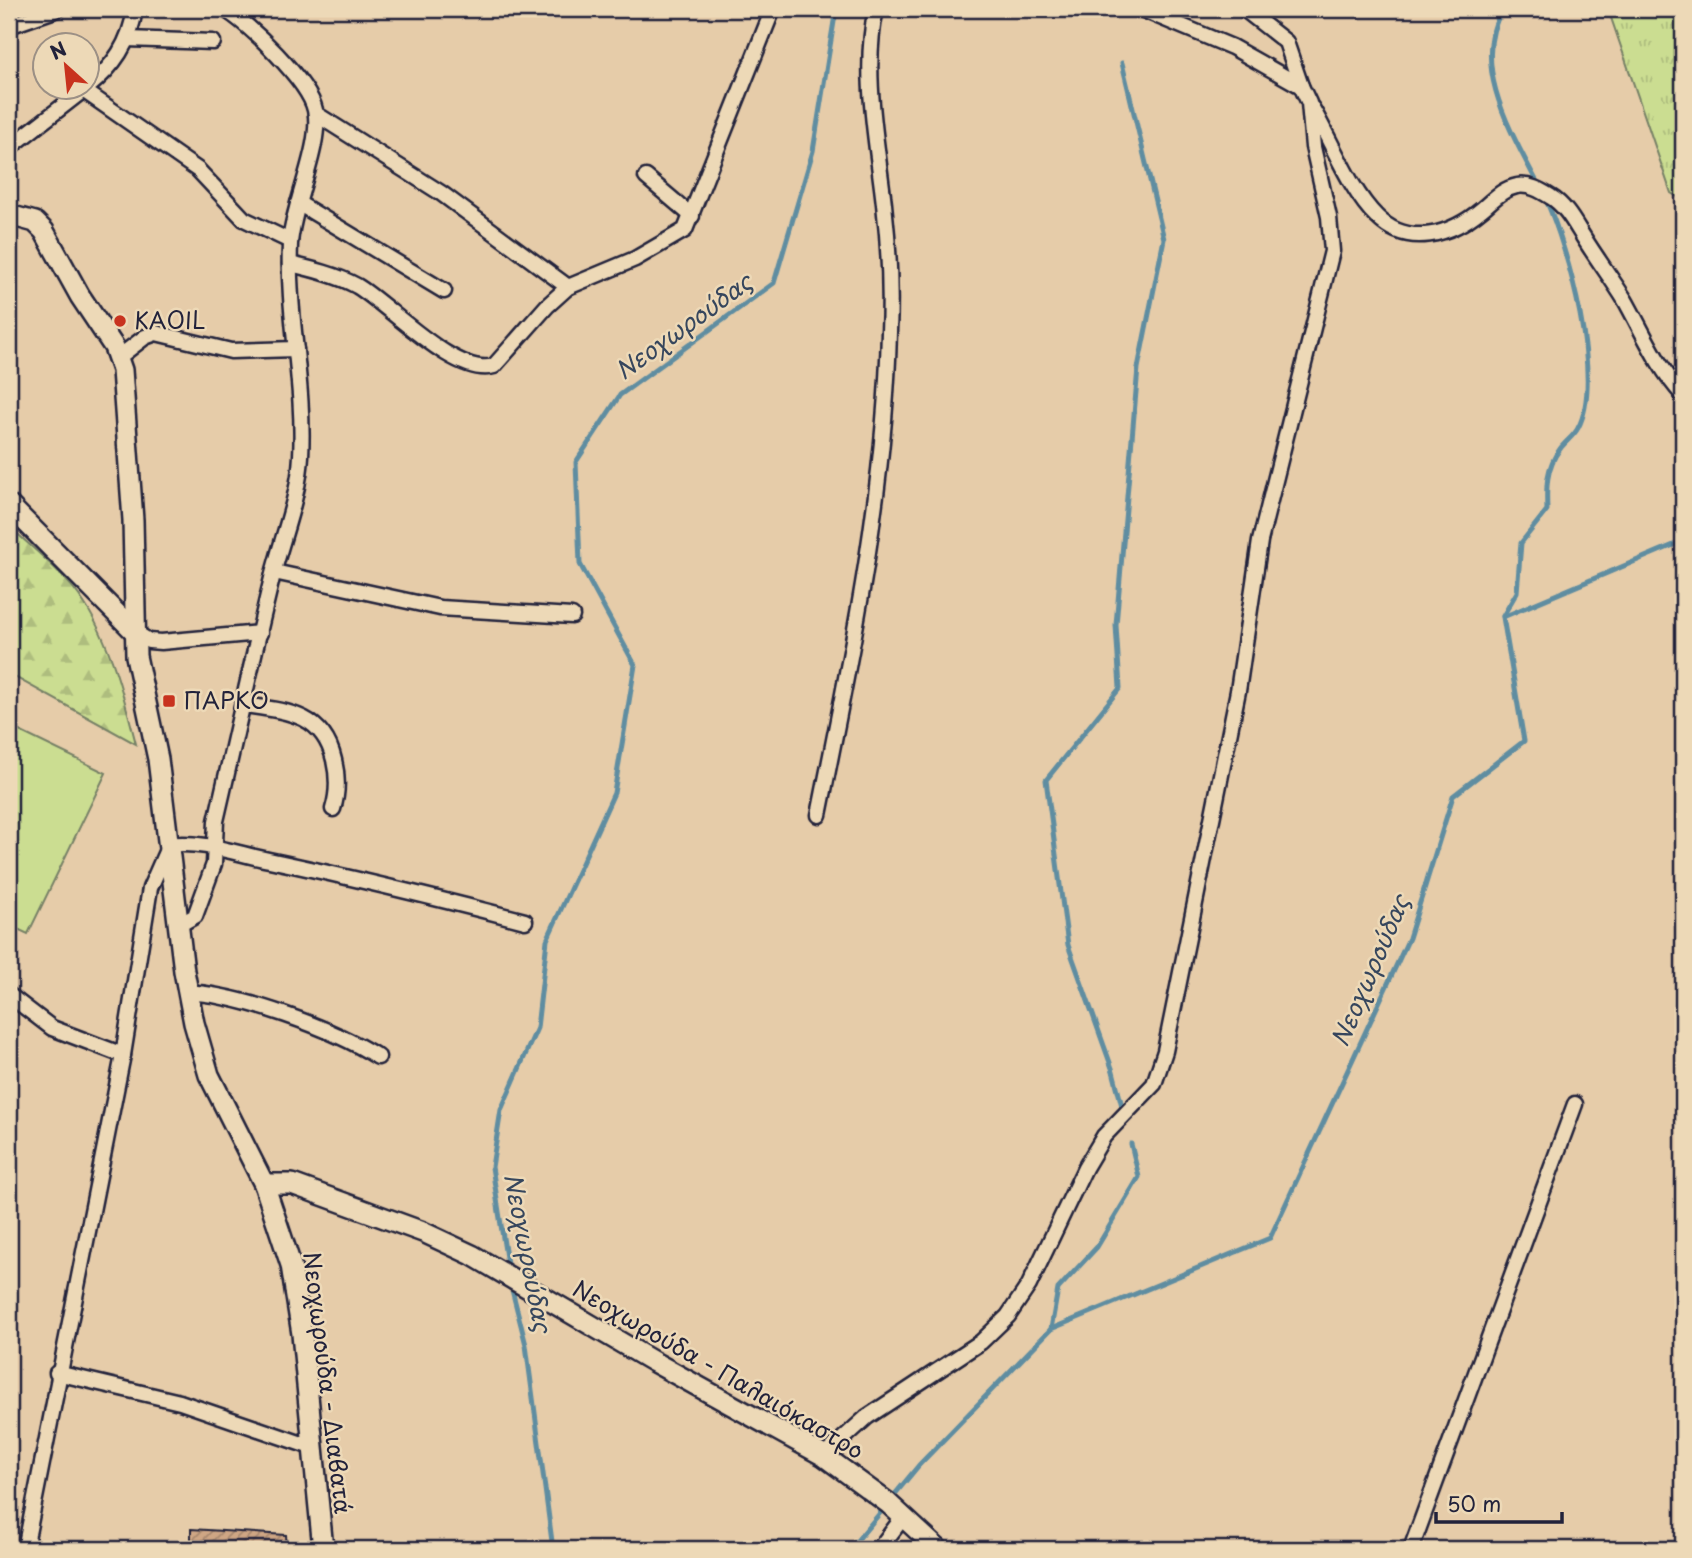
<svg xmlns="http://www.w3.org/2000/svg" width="1692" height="1558" font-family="'Playpen Sans',sans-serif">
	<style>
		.grass { fill: url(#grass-tufts); stroke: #768066; stroke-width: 2 }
		.forest { fill: url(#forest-firs); stroke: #768066; stroke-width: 2 }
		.pitch { fill: #cbdd91; stroke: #768066; stroke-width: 2 }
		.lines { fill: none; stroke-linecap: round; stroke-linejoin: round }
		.stream { stroke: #5e8da1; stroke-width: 5 }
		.building { fill: url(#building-hatch); stroke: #22223b; stroke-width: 2 }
		.street-casing { stroke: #22223b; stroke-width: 19 }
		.secondary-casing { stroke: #22223b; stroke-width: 24 }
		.street { stroke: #edd9b7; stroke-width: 14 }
		.secondary { stroke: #edd9b7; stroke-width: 19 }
		.poi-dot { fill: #c8321e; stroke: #edd9b7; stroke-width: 2.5 }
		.labels { text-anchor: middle; stroke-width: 5; stroke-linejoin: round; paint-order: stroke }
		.poi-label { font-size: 23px; fill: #22223b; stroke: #edd9b7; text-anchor: start }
		.street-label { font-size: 23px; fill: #22223b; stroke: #edd9b7 }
		.water-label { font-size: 24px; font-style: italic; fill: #36465d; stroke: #edd9b7 }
	</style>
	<defs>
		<pattern id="grass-tufts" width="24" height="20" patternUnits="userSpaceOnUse" patternTransform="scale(1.75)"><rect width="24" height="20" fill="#cbdd91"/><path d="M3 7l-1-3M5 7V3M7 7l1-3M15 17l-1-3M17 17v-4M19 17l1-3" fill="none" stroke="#aebd7e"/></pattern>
		<pattern id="forest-firs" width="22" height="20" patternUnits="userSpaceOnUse" patternTransform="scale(1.75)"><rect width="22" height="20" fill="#cbdd91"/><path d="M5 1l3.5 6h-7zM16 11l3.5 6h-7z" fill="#aebd7e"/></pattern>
		<pattern id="building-hatch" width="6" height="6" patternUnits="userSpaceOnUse" patternTransform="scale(1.75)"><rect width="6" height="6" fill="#cfa684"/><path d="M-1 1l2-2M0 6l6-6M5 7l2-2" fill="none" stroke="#a8876d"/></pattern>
	</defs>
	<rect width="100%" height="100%" fill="#e6cca9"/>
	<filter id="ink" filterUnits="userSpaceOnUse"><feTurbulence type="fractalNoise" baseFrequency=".0143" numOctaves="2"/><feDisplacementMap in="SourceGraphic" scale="14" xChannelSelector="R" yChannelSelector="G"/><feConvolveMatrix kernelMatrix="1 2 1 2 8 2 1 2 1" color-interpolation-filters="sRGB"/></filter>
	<g filter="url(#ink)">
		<!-- grass -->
		<polygon class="grass" points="1608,9 1683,9 1683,200 1671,193"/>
		<!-- forest -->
		<path class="forest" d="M 9,526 C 30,546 56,566 74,589 C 108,631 123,693 136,744 L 9,674 Z"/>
		<!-- pitch -->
		<polygon class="pitch" points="9,726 106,773 28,934 9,925"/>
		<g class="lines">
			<!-- stream -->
			<g class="stream">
				<path d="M 1503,9 C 1468,64 1514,137 1540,188"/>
				<polyline points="1122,63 1164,239 1138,368 1116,625 1120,688 1046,780 1068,945 1113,1071 1124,1114"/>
				<path d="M 1503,616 L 1517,592 L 1521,543 L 1547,510 C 1546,488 1546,467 1560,449 C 1565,442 1574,436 1578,428 C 1604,379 1568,249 1546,200"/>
				<polyline points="508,1270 492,1167 501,1110 537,1028 547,940 614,793 635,665 580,564 576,462 620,395 774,283 813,151 836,9"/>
				<polyline points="511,1286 526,1345 553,1549"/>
				<polyline points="1051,1329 1058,1289 1097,1247 1139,1177 1131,1144"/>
				<polyline points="891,1499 919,1465 1051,1329 1270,1238 1409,938 1453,796 1524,741 1503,617 1683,541"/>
				<polyline points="850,1549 885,1507"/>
			</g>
		</g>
		<!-- building -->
		<polygon class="building" points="191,1529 286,1535 287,1549 191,1549"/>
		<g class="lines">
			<defs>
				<g id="street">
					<polyline points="1244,9 1286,42 1301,86"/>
					<polyline points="9,26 58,9"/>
					<polyline points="127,39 213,42"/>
					<path d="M 88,87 C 114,66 130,43 135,9"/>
					<polyline points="83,90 198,170 244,219 290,241"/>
					<path d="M 1312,108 C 1331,140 1350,191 1377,217 C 1408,248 1451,235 1482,209 C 1493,200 1502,189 1517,186 C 1529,184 1540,190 1551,197 C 1566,206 1575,224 1584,238 C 1597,259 1612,279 1625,300 C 1643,332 1658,368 1683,395"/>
					<polyline points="316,114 441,193 568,287"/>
					<polyline points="9,148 86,88"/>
					<polyline points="646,177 692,216"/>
					<polyline points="298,203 444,291"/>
					<path d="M 290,264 C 312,269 337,275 357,286 C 389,305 456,378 494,366 L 547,306 L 568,287 L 635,259 L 685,230 L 773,9"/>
					<polyline points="119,357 145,337 156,333 231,351 296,349"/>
					<polyline points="274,572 440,608 572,616"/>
					<polyline points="136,633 149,641 161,642 260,633"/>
					<path d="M 244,705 C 286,711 323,713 334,760 C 338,777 338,793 333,809"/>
					<path d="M 819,815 C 851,656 885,494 889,332 C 891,289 889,247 884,204 C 877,142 862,71 876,9"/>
					<path d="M 179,925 L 195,916 L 214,864 L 216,821 C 235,739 253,656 273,574 C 283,535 299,496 301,456 C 305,385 287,315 290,244 C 292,206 323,143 315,110 C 309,82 248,22 224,9"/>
					<path d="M 187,992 C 241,995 332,1028 378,1057"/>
					<polyline points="9,995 52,1028 123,1055"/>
					<polyline points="57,1373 180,1402 314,1448"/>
					<polyline points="824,1456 867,1417 981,1342 1008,1316 1029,1285 1085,1168 1104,1136 1154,1084 1165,1051 1238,691 1260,541 1332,251 1329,217 1313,147 1309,103 1301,86 1232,47 1141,9"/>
					<path d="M 25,1549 L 123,1055 L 150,888 L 169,845 C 201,840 238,854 269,860 C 355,878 440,899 525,921"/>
					<polyline points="879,1549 904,1516"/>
					<polyline points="1411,1549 1575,1104"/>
				</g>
				<g id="secondary">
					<polyline points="9,215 35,222 44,231 80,296 114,347 122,370 133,520 136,656 158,759 184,971 194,1023 209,1075 264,1184 291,1265 302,1334 323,1549"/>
					<polyline points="9,505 136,633"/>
					<polyline points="264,1184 292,1184 423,1232 472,1255 654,1362 824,1456 888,1503 938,1549"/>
				</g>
			</defs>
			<!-- street casing -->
			<use href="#street" class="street-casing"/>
			<!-- secondary casing -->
			<use href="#secondary" class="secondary-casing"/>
			<!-- street -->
			<use href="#street" class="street"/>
			<!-- secondary -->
			<use href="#secondary" class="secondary"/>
		</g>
	</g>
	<!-- markers -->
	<g class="poi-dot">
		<circle cx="120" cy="321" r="7"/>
		<rect x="162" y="694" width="14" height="14" rx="3.5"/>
	</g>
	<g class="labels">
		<!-- poi labels -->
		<g class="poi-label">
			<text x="134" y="329">KAOIL</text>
			<text x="183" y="709">ΠΑΡΚΟ</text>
		</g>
		<!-- street labels -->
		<g class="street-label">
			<text transform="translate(718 1370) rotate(30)" y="8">Νεοχωρούδα - Παλαιόκαστρο</text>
			<text transform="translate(327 1383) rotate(83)" y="8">Νεοχωρούδα - Διαβατά</text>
		</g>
		<!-- water labels -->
		<g class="water-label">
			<text transform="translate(684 327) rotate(-36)" y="8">Νεοχωρούδας</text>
			<text transform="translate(1371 971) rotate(-67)" y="8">Νεοχωρούδας</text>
			<text transform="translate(527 1253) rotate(79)" y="8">Νεοχωρούδας</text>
		</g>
	</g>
	<!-- margin -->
	<rect width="1692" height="1558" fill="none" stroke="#edd9b7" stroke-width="35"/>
	<rect x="18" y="18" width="1657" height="1523" fill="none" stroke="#22223b" stroke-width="2.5" filter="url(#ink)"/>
	<!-- north arrow -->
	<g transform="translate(66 66) rotate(333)"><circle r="33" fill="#edd9b7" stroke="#9c9085" stroke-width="2"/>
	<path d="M0-5L12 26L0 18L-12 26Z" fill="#c8321e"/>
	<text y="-10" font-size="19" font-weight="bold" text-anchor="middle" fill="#22223b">N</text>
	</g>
	<!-- scale -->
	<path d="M1436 1512v10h126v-10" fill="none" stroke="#22223b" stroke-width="3.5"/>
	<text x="1447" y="1512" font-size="21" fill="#22223b" stroke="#edd9b7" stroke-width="5" paint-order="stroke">50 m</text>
</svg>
